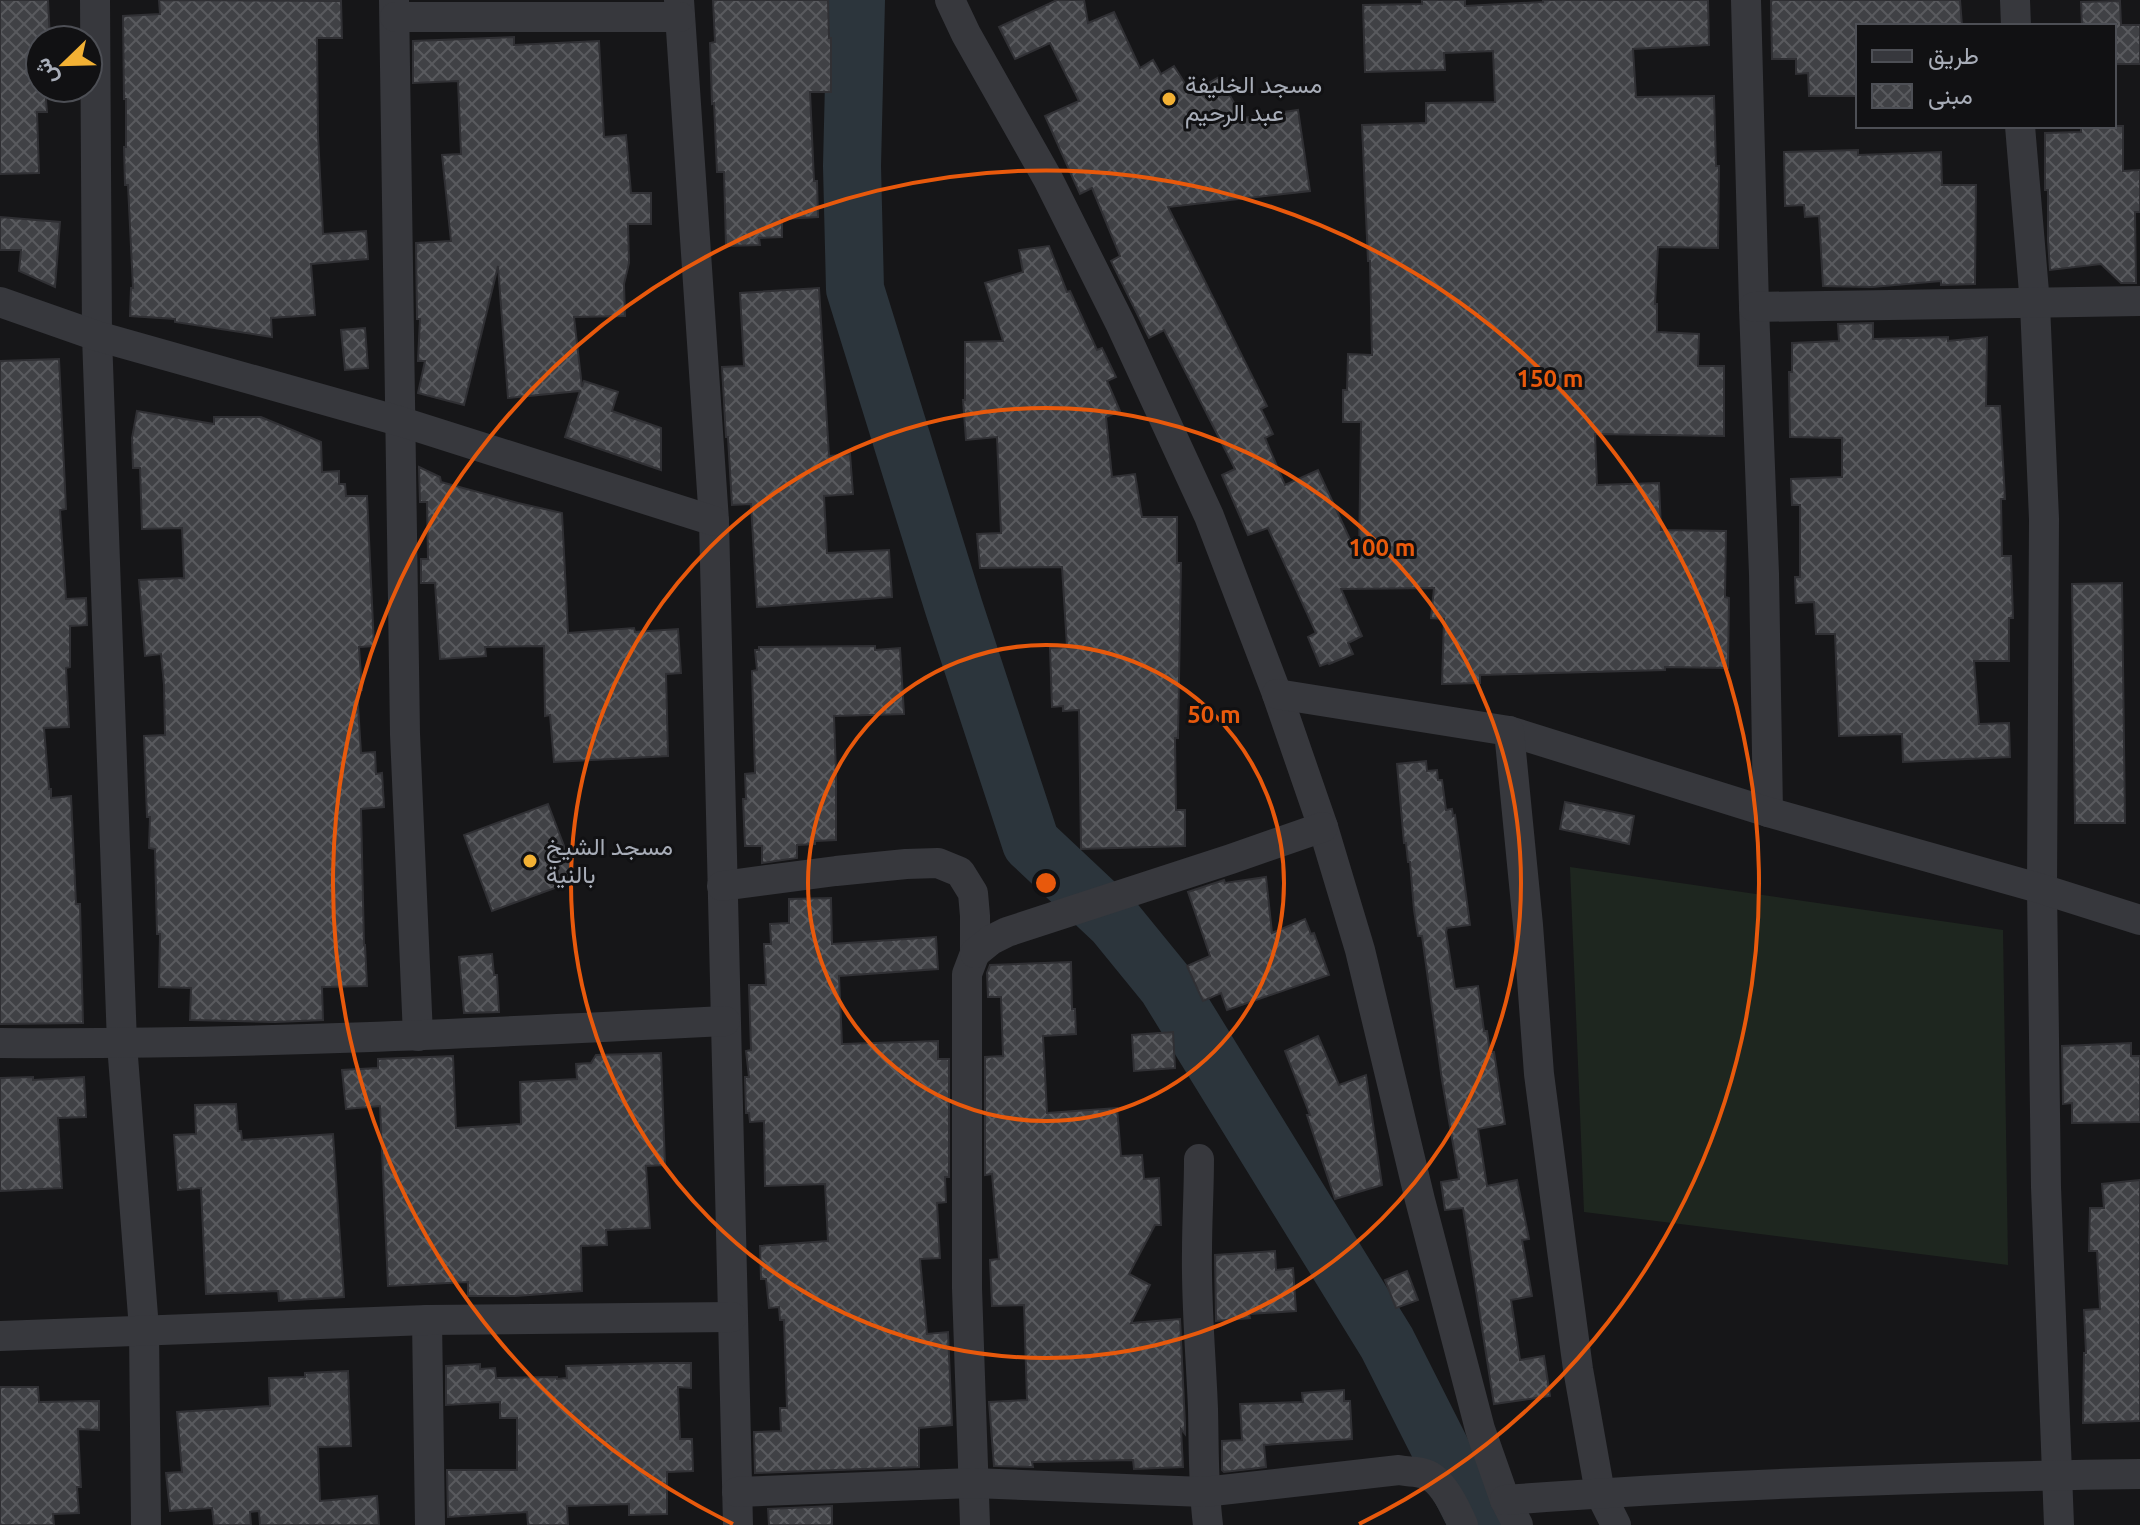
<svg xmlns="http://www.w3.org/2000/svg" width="2140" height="1525" font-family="Ubuntu,Vazirmatn,sans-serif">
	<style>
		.garden { fill: #1e261f }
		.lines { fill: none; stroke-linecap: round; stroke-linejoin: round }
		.river { stroke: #2c353c; stroke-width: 58 }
		.building { fill: url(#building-cross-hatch); stroke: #303034; stroke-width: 2 }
		.minor { stroke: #37383d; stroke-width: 30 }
		.ring { fill: none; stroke: #e8590c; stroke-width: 4 }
		.poi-dot { fill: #f2b134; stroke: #111113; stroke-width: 3 }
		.labels { text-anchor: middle; stroke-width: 6; stroke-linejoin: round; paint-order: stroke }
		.poi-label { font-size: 24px; fill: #a8adb8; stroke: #111113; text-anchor: start }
		.centre { fill: #e8590c; stroke: #111113; stroke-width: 4 }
		.ring-label { font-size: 24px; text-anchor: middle; font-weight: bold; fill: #e8590c; stroke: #111113; stroke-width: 6; stroke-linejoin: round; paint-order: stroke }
	</style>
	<defs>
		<pattern id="building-cross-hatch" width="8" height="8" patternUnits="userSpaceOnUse" patternTransform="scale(2)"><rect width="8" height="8" fill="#404145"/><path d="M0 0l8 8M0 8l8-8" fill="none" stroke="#595a5e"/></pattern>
	</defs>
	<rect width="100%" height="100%" fill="#161618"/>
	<!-- garden -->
	<polygon class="garden" points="1570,867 2003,930 2008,1265 1584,1212"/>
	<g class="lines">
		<!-- river -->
		<polyline class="river" points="856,0 852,166 855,289 954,608 1031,843 1114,921 1167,986 1387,1343 1479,1525"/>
	</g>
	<!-- building -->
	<g class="building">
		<polygon points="0,0 48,0 50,40 40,40 40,88 45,88 47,112 37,112 39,173 0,174"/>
		<polygon points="159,0 341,1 342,38 317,38 318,135 323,234 366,231 368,259 311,264 315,315 271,318 272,337 175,322 175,319 130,316 131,288 133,288 128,185 125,185 124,147 126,147 126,99 124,99 123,16 160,14"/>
		<polygon points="713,0 828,0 829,38 831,38 831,92 810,92 814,181 817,181 818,217 782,219 782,237 759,238 760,245 726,246 724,172 717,172 714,103 712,104 710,43 715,42"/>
		<polygon points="1057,0 1084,0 1088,23 1114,12 1140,68 1153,60 1161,74 1174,66 1191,93 1219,77 1243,118 1298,110 1310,191 1168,207 1267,406 1261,409 1273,434 1265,438 1285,485 1318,470 1359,559 1361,422 1343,422 1343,390 1347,390 1348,354 1372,355 1370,261 1368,261 1362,125 1426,123 1426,103 1495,102 1493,51 1444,53 1445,70 1365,72 1363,5 1422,4 1422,0 1465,0 1465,6 1543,2 1543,0 1708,0 1709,45 1633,49 1636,97 1714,96 1716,166 1719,166 1718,248 1658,247 1655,304 1657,304 1657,332 1699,334 1698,366 1724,366 1724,436 1595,434 1597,485 1659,483 1661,530 1726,531 1725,597 1729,598 1728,668 1665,667 1665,670 1480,675 1480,683 1442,684 1444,619 1431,618 1434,588 1341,589 1362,636 1348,643 1353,654 1329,664 1328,663 1320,666 1308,637 1316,633 1268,528 1248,535 1222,475 1235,469 1164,330 1149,338 1111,261 1120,256 1092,188 1080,194 1045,116 1079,101 1050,43 1015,59 999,27"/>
		<polygon points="1771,0 1960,0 1962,26 1858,26 1858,96 1809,96 1808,73 1796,74 1796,59 1772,59"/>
		<polygon points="2120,1 2121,25 2140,25 2140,64 2114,64 2114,26 2082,26 2081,2"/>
		<polygon points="514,37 514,45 599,41 604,137 626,135 631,193 651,193 651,224 628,224 629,263 624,284 625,316 574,317 582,387 584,381 618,392 612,411 661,428 661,470 565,437 580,391 508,398 498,266 464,405 418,393 425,361 418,361 420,319 417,319 416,243 451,241 442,155 461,154 458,81 413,83 413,41"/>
		<polygon points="2081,126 2123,126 2123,171 2140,170 2140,212 2135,212 2136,283 2121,283 2101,264 2050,270 2048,240 2048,190 2045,190 2045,133 2081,132"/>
		<polygon points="1858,150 1858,155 1941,152 1942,185 1976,185 1975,284 1941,285 1941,281 1872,287 1823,286 1819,216 1805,217 1804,205 1785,206 1784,152"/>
		<polygon points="0,217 60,222 55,287 19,271 21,250 0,250"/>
		<polygon points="1049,246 1067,292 1070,291 1097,350 1102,348 1116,377 1107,381 1120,411 1106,417 1112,477 1135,474 1142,517 1177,517 1177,563 1181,563 1178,738 1175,738 1176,810 1185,810 1185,846 1081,849 1079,710 1063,711 1063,706 1052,707 1050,648 1067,647 1062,567 980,568 977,534 1001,533 997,437 966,440 963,400 965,400 965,342 1003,341 985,283 1023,272 1019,250"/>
		<polygon points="819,288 829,456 850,454 853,494 824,496 827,553 889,550 892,597 757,607 751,504 732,505 728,437 726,437 722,367 744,366 740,293"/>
		<polygon points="1873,323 1873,339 1948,337 1948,341 1987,337 1986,406 2000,406 2005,499 2001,499 2002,556 2011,556 2013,618 2009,618 2009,661 1974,661 1979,724 2009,723 2010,757 1903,762 1902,734 1839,736 1835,634 1816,634 1814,602 1796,603 1795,577 1800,577 1800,505 1792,505 1791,479 1842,477 1842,438 1790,437 1789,372 1792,372 1792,343 1839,341 1838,324"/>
		<polygon points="365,328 368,368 345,370 341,330"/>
		<polygon points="59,359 66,509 60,510 66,599 86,598 87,625 70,626 70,667 66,668 69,727 44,728 49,789 51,789 51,798 71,796 76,904 80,904 83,1023 0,1024 0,361"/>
		<polygon points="137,411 214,424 214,417 261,417 321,442 322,472 339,471 339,484 345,484 346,496 367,496 374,646 359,647 362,690 357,690 361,753 375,752 376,774 382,773 384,807 361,809 364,945 365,945 367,986 322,987 323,1020 275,1022 190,1020 191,988 159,987 160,934 157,934 155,849 149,848 150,817 147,817 144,736 165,735 164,685 161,654 145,656 139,580 184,578 182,528 142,529 140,468 133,468 132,438"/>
		<polygon points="419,467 440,477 441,482 518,503 562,513 568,633 634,628 635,632 678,629 681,673 666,674 668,756 554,762 550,715 545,716 544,646 485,647 486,656 440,659 435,583 421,583 421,559 428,559 427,502 420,502"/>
		<polygon points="2122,583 2125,823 2075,823 2072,584"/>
		<polygon points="875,646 875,650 900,648 904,714 834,716 836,774 836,840 815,841 815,844 797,845 797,858 762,863 762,846 745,846 743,799 746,799 745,774 755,773 752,671 757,670 755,650 759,650 759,647"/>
		<polygon points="1426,761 1427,771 1437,770 1438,780 1442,780 1446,810 1452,809 1453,816 1455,815 1466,895 1470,925 1447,928 1446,932 1455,989 1478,986 1484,1031 1487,1031 1490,1052 1494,1052 1505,1124 1478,1129 1487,1186 1517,1180 1529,1239 1522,1240 1532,1296 1511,1300 1520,1360 1544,1356 1550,1396 1494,1404 1463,1208 1445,1210 1441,1182 1459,1179 1442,1080 1422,936 1418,936 1414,910 1410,862 1408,862 1406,843 1404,843 1397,764"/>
		<polygon points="1565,802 1634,816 1629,844 1560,829"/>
		<polygon points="548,804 577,880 492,911 464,835"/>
		<polygon points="1266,877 1272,933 1305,919 1311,934 1314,933 1329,975 1227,1010 1221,993 1203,1001 1187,966 1210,956 1188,892 1224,880 1225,883"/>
		<polygon points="831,898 832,944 936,937 938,969 839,976 842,1044 938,1041 938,1059 949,1059 949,1177 945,1177 946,1202 937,1203 940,1258 920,1259 927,1334 948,1332 952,1425 919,1428 919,1467 755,1473 754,1432 781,1431 780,1408 787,1408 784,1320 780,1320 779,1307 769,1308 766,1279 761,1279 760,1246 828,1241 825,1184 765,1186 764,1121 750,1122 749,1113 746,1113 745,1077 749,1077 746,1051 751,1050 749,985 766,985 764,944 771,944 770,924 789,923 789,899"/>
		<polygon points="492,954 494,975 497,975 499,1012 464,1013 459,957"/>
		<polygon points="1071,962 1072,1009 1075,1009 1076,1034 1043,1036 1047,1113 1117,1108 1121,1156 1142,1155 1144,1179 1159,1178 1161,1225 1155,1225 1129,1274 1150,1285 1131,1323 1180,1319 1185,1424 1185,1434 1181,1429 1183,1467 1134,1469 1133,1460 1032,1462 1033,1467 994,1466 989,1402 1027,1400 1024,1305 992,1306 990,1260 999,1259 992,1174 985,1175 985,1057 1003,1056 1001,997 988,997 987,973 990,965"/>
		<polygon points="1173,1032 1175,1068 1134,1071 1132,1035"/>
		<polygon points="1318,1036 1339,1085 1366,1075 1382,1185 1335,1199 1307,1115 1310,1115 1285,1051"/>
		<polygon points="2131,1043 2131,1056 2140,1056 2140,1122 2072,1123 2072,1103 2063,1104 2062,1046"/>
		<polygon points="661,1053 665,1165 646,1166 650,1228 606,1230 607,1245 581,1246 582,1291 516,1296 468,1296 468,1282 388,1286 380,1106 346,1109 342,1070 378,1068 378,1059 453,1056 456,1128 521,1124 520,1082 577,1079 576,1064 591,1063 596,1055"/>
		<polygon points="33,1077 33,1080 84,1077 86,1117 58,1118 62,1188 0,1191 0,1078"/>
		<polygon points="236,1104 238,1131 241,1131 242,1140 333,1134 344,1297 279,1301 278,1291 206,1294 201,1188 178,1190 174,1135 196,1134 195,1105"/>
		<polygon points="2140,1180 2140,1421 2083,1423 2084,1353 2086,1353 2084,1310 2100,1309 2097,1251 2089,1251 2090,1208 2104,1208 2102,1184"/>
		<polygon points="1275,1251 1276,1270 1293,1268 1296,1311 1249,1314 1250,1318 1216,1321 1215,1255"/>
		<polygon points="1407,1271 1418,1300 1396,1308 1385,1280"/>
		<polygon points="662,1363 691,1363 691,1388 678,1387 680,1439 692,1439 693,1471 667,1472 667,1514 629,1515 629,1504 567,1506 568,1525 528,1525 527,1512 448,1517 447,1470 517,1470 517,1418 500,1418 500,1402 446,1405 446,1366 480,1364 480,1369 495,1368 496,1378 557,1377 557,1379 567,1378 566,1366"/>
		<polygon points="348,1371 351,1446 318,1447 320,1501 377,1496 379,1525 260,1525 259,1511 250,1512 251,1525 214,1525 212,1508 170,1511 166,1473 182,1472 177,1412 270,1406 269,1378 305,1377 305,1373"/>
		<polygon points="0,1387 38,1387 39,1402 99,1401 99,1430 78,1429 81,1487 77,1487 79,1513 53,1514 54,1525 0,1525"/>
		<polygon points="1344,1390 1344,1401 1350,1401 1352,1439 1264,1445 1266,1467 1224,1472 1222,1470 1222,1441 1242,1440 1240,1404 1303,1402 1302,1393"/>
		<polygon points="832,1506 832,1525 769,1525 768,1509"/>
	</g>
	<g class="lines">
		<!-- minor -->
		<g class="minor">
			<polyline points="95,0 97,336 122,1044 144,1329 146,1525"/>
			<polyline points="394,0 405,734 418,1036"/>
			<polyline points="679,0 714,521 738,1525"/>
			<polyline points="950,0 966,34 1048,179 1120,323 1209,516 1277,694 1323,827 1360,950 1420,1200 1480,1429 1505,1500 1518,1525"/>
			<polyline points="1746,0 1754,307 1764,574 1768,812"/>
			<polyline points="2015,0 2016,26"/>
			<polyline points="395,17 680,17"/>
			<polyline points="2020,126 2035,304 2044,519 2042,889 2046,1187 2059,1525"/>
			<polyline points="0,302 97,336 399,421 714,521"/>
			<polyline points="1754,307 2140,301"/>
			<polyline points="1277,694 1509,731 1768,812 2042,889 2140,920"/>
			<polyline points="1509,731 1528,925 1539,1074 1562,1250 1578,1369 1600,1493 1616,1525"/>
			<polyline points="722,886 836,871 906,864 938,863 960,872 973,893 975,916 975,953 967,974 967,1288 975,1525"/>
			<polyline points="975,953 991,940 1007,932 1231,859 1323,827"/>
			<path d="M 0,1043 C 242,1045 484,1033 725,1021"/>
			<path d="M 1199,1159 C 1199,1190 1197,1220 1197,1251 C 1196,1304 1201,1357 1203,1409 C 1204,1448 1203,1486 1208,1525"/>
			<polyline points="427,1320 430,1525"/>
			<polyline points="0,1336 427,1320 732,1317"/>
			<path d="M 737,1492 L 973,1483 L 1204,1492 L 1399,1470 C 1407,1472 1417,1471 1425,1474 C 1442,1479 1456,1509 1463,1525"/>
			<path d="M 1505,1500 C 1716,1484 1928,1477 2140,1474"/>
		</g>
	</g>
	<!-- distance rings -->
	<g class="ring">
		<circle cx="1046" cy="883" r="238"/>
		<circle cx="1046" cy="883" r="475"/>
		<path d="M733 1524A713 713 0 1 1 1359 1524"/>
	</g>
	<!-- markers -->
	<g class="poi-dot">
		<circle cx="1169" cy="99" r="8"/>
		<circle cx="530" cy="861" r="8"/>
	</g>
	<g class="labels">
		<!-- poi labels -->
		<g class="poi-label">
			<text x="1185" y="93">مسجد الخليفة<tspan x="1185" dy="28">عبد الرحيم</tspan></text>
			<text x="546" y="855">مسجد الشيخ<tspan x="546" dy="28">بالنية</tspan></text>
		</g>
	</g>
	<circle cx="1046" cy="883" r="12" class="centre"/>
	<g class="ring-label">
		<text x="1550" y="387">150 m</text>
		<text x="1382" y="556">100 m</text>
		<text x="1214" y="723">50 m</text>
	</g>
	<!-- legend -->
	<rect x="1856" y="24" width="260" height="104" fill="#111113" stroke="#4d4f55" stroke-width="2"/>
	<rect x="1872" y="50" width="40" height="12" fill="#37383d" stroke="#4d4f55" stroke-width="2"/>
	<text x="1928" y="64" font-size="24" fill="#a8adb8">طريق</text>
	<rect x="1872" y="84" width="40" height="24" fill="url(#building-cross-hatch)" stroke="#4d4f55" stroke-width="2"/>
	<text x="1928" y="104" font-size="24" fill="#a8adb8">مبنى</text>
	<!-- north arrow -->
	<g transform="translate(64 64) rotate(247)"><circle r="38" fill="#111113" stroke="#4d4f55" stroke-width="2"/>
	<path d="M0-6L14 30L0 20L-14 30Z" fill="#f2b134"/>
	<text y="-12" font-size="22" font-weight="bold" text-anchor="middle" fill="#a8adb8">ش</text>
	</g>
</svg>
